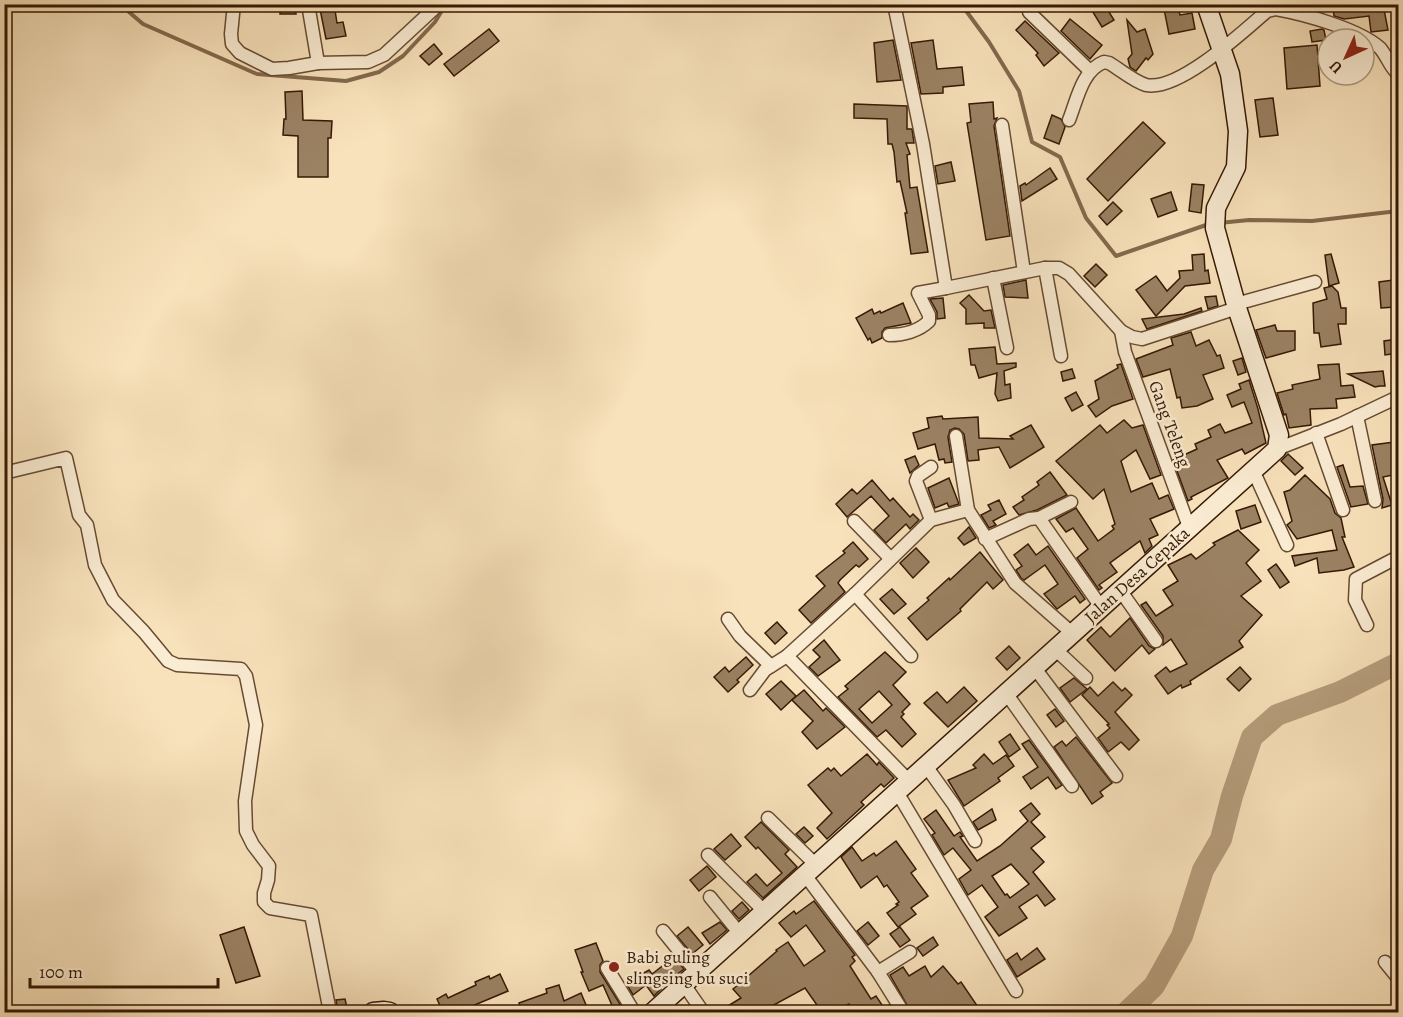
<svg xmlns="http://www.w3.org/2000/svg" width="1403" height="1017" font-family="Alegreya,serif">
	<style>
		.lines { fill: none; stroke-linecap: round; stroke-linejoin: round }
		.stream { stroke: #83694d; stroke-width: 4 }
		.river { stroke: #b69e7d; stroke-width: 22 }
		.building { fill: #9b8263; stroke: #361904; stroke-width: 1.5; fill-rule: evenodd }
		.street-casing { stroke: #664b32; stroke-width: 15 }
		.secondary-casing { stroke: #361904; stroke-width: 21 }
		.street { stroke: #faecd3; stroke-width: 12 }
		.secondary { stroke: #faecd3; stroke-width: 18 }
		.poi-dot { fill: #8f2418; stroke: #faecd3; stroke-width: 2 }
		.labels { text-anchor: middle; stroke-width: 5; stroke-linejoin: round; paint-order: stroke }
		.street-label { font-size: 18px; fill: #361904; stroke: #faecd3 }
		.poi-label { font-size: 18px; fill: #361904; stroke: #faecd3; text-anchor: start }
	</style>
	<rect width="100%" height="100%" fill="#f8e2bb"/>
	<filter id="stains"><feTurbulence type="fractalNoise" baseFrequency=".00333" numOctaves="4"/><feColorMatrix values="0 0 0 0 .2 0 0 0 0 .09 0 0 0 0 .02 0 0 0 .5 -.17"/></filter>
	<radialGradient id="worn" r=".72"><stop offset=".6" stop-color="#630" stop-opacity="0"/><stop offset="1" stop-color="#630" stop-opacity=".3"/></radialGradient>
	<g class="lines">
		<!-- stream -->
		<g class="stream">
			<polyline points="124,4 129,12 143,24 257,74 346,81 379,72 403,56 435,22 446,4"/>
			<polyline points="961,4 989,42 1019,91 1032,142 1060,157 1086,218 1116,256 1209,224"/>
			<polyline points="1219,223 1249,220 1312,221 1398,211"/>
		</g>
		<!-- river -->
		<polyline class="river" points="1127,1012 1154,986 1182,936 1203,870 1221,839 1232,796 1252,737 1277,715 1340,692 1398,663"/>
	</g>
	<!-- building -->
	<g class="building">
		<polygon points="280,4 295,4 296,14 280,14"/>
		<polygon points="319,4 334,4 337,23 343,22 346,36 326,39"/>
		<polygon points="1088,4 1104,4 1114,20 1102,27"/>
		<polygon points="1163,4 1177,4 1180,15 1192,13 1195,29 1169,34"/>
		<polygon points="1359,4 1359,7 1383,4 1388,30 1371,32 1369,16 1344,19 1334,16 1333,5"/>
		<polygon points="1070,19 1102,45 1090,59 1061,31"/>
		<polygon points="1127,20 1137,32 1145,29 1153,54 1148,60 1146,58 1136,71 1130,67 1128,59 1132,54"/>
		<polygon points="1025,21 1059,53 1044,66 1036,55 1038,53 1016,30"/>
		<polygon points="489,29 499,41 454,76 444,64"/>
		<polygon points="1322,29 1324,30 1326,40 1312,42 1310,31"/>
		<polygon points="893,40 901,80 877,82 874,43"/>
		<polygon points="933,40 937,69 962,67 964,85 943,87 943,93 921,94 911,43"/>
		<polygon points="434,44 442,54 429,65 420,56"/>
		<polygon points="1317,45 1320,86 1287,89 1284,48"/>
		<polygon points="302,91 303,120 332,121 331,138 328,138 328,177 298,177 298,136 283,135 284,119 286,119 285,92"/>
		<polygon points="1273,98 1278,135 1260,137 1255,100"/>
		<polygon points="993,102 994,119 997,118 994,126 1010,236 986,240 967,123 971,122 969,104"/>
		<polygon points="854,104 907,106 907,129 912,129 914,143 906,143 910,154 907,155 910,188 917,187 928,252 911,254 905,213 907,213 900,181 897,182 894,152 892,144 888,144 887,119 854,118"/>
		<polygon points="1052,115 1061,119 1065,127 1059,144 1044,138"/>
		<polygon points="1143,122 1165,143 1108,201 1087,179"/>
		<polygon points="951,162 955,181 938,184 935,166"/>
		<polygon points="1050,168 1057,179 1022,201 1020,186 1025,183 1026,185"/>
		<polygon points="1192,184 1204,185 1201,213 1189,211"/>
		<polygon points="1171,192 1177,210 1158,217 1151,199"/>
		<polygon points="1113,202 1122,211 1107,225 1099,216"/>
		<polygon points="1204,254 1205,271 1208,270 1210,283 1185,286 1156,316 1136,290 1156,276 1167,291 1180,278 1179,271 1193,270 1192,255"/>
		<polygon points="1331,254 1339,283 1329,286 1325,255"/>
		<polygon points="1096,264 1107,275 1095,287 1084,276"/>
		<polygon points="1026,280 1028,298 1005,297 1003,285"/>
		<polygon points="1393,280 1395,307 1381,308 1379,282"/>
		<polygon points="1332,286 1338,292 1341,308 1346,308 1346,324 1338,324 1341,344 1321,347 1319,333 1314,333 1313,303 1327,299 1324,288"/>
		<polygon points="969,295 984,311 991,310 995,328 984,328 984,323 966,324 966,309 960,303"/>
		<polygon points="1216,296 1218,306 1208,309 1205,297"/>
		<polygon points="943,298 945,318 937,319 937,312 930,299"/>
		<polygon points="903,303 911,323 885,328 882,332 882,338 872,343 870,338 868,340 856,318 872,309 874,314 880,311 881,313"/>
		<polygon points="1201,308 1202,311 1147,329 1142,319 1184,314"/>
		<polygon points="1275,325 1277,331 1295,331 1295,350 1266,358 1256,330"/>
		<polygon points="1191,332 1196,346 1209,340 1217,356 1220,355 1224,368 1203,375 1213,399 1197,406 1182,408 1180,397 1177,398 1170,369 1143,377 1136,359 1173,345 1171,338"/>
		<polygon points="1398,339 1398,353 1385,355 1384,341"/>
		<polygon points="995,347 997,364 1016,363 1016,367 1004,371 1005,385 1010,384 1011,398 998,401 995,394 997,373 979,378 975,365 971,365 969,349"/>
		<polygon points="1242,358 1246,372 1238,375 1233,361"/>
		<polygon points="1121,364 1133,399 1112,406 1096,417 1088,406 1099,399 1095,381 1118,368 1117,365"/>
		<polygon points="1339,364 1341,386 1353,385 1355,397 1336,399 1337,408 1310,409 1311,425 1289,428 1286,414 1284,415 1277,393 1293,389 1292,385 1320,379 1318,365"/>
		<polygon points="1072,369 1075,378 1063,381 1061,372"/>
		<polygon points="1383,371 1385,386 1380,386 1375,387 1348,374"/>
		<polygon points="1249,380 1258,409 1266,443 1245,454 1242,449 1217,460 1228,478 1191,497 1192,499 1188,501 1173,460 1197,449 1195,444 1211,437 1208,430 1220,424 1225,433 1252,423 1244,402 1232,407 1227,395 1241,389 1239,384"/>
		<polygon points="1076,392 1083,405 1072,411 1065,398"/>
		<polygon points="942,416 943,419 978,417 979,438 1013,439 1010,436 1031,425 1044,447 1010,468 999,447 978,450 979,460 968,461 964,434 959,429 955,428 950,430 948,437 952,462 945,463 944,459 939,460 935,444 918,449 913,433 929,428 927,418"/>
		<polygon points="1124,420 1132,428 1143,425 1161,475 1150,479 1136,450 1121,461 1131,492 1152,483 1159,499 1168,495 1174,509 1150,519 1158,535 1149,539 1152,546 1145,553 1140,541 1110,563 1117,572 1099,585 1102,588 1099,590 1077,558 1088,549 1073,528 1066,532 1056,519 1076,508 1098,541 1114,529 1112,526 1115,524 1104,489 1093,499 1056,461 1100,425 1107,433"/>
		<polygon points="1394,442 1398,458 1398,474 1383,477 1392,505 1382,508 1383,499 1372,445"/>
		<polygon points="1288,454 1303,468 1295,475 1281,461"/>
		<polygon points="915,456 919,465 910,473 905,460"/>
		<polygon points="1343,465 1350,487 1363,486 1368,504 1351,507 1337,467"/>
		<polygon points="1050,472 1067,495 1037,510 1019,515 1013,507 1024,500 1022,497 1039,485 1037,482"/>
		<polygon points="1305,475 1330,499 1335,513 1341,518 1345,537 1342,537 1354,567 1344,570 1319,573 1317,558 1295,566 1292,556 1337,550 1332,530 1297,539 1287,525 1292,521 1284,492 1290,490"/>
		<polygon points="949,478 959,504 949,507 947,503 935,508 928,488"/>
		<polygon points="872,480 890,501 893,498 910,517 913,514 919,520 910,529 906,524 886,543 874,530 889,516 871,496 847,517 836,504 852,489 857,494"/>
		<polygon points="999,500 1006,514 993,521 996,525 989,528 981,515 991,510 988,505"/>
		<polygon points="1255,505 1261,522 1241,529 1236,511"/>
		<polygon points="969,527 976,538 964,545 958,538"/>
		<polygon points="1238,530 1259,550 1246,563 1261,581 1241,596 1262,615 1239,641 1243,647 1190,681 1191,684 1182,688 1181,685 1168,694 1155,676 1166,667 1170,672 1187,664 1171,639 1163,645 1163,636 1141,605 1146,602 1156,616 1173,605 1163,590 1178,581 1168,565 1191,554 1196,559 1215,545 1213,543"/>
		<polygon points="853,542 868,559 859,567 856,565 840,580 838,583 845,592 811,623 799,610 825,586 816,576 845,553 843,551"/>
		<polygon points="1028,544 1036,555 1048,546 1085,599 1080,603 1075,596 1057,609 1044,594 1058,584 1045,565 1024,580 1021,578 1016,570 1022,566 1014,555"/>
		<polygon points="916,548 929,562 913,578 900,563"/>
		<polygon points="980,552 1003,580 993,589 987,582 960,609 961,611 927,640 908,618 929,600 927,598 949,578 950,580"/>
		<polygon points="1276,564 1289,582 1280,588 1268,570"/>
		<polygon points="892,589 906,604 894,614 880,599"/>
		<polygon points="1130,618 1149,646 1155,649 1149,654 1142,645 1115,671 1087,640 1101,627 1110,637"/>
		<polygon points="777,622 787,633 775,644 765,633"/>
		<polygon points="824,640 840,660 818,676 809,667 820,657 813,650"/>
		<polygon points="1009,646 1020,658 1007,670 996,658"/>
		<path d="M 885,652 L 906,672 L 893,685 L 910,704 L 902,712 L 904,714 L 901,717 L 916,734 L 902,747 L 886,730 L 877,737 L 838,697 L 848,689 L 845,686 ZM 879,691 L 892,705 L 872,723 L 859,709 Z"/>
		<polygon points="746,657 753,665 737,680 739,682 728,692 714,677 725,667 729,672"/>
		<polygon points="1240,667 1251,679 1239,691 1227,679"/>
		<polygon points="1074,678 1087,689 1070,702 1060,688"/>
		<polygon points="781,681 796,696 781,710 766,694"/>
		<polygon points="1113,682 1122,691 1125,688 1132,695 1115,712 1139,740 1129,750 1121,742 1108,752 1098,738 1110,728 1107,725 1109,724 1082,695 1090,687 1098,696"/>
		<polygon points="964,687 977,701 948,727 924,703 937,692 947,703"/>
		<polygon points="804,690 823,711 826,708 845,727 817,749 802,732 813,721 792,700"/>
		<polygon points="1055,709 1064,721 1056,727 1047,715"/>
		<polygon points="1010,734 1020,749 1009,757 999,742"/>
		<polygon points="1076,737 1112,783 1100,792 1103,796 1092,804 1054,747 1062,741 1066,746"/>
		<polygon points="1029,740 1062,785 1056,789 1048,777 1031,789 1023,777 1038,767 1022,744"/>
		<polygon points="867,754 877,765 879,762 894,778 884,787 881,784 861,802 864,805 827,839 817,828 832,813 808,785 828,768 831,771 834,768 841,776"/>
		<polygon points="984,754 993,764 1006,755 1014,766 998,778 1000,781 964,806 948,780 976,768 973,765"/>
		<path d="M 1031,803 L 1040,814 L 1031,822 L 1045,837 L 1031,848 L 1044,862 L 1033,872 L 1055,899 L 1045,906 L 1037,895 L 1019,907 L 1027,918 L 999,936 L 985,917 L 998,907 L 982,885 L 968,895 L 959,879 L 971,870 L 953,848 L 944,855 L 932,835 L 935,833 L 924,819 L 936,810 L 954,836 L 960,832 L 963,836 L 960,837 L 977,861 L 1000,846 L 1028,821 L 1020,811 ZM 1011,864 L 1029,884 L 1010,898 L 1007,894 L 1005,895 L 992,876 Z"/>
		<polygon points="992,809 996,820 978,830 973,822"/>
		<polygon points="761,822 789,850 785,854 797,867 763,898 747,882 756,874 767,886 782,873 758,847 756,849 745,837"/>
		<polygon points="804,827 813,836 805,843 796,834"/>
		<polygon points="731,834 741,846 725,860 714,849"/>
		<polygon points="896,841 916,869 911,873 928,896 911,908 916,914 898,927 887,913 898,905 896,904 899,902 887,885 884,887 877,876 861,888 841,857 852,847 862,861 874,853 876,856"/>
		<polygon points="707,866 716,877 699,891 690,880"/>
		<polygon points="814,901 855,955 852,957 855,961 850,966 871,999 876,996 884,1008 889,1005 894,1012 853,1012 849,1004 832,1012 802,1012 817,1005 805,988 761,1012 718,1012 741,998 733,989 777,951 776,950 788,942 804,966 825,951 806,925 791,937 779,923 794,911 796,914"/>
		<polygon points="742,902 749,910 739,919 732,911"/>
		<polygon points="720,922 727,930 710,944 702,933"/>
		<polygon points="868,922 879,936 868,945 857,931"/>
		<polygon points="244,927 260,976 236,983 220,935"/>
		<polygon points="688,927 703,945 692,954 677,936"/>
		<polygon points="900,927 910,940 900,947 890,934"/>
		<polygon points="933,937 938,945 923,956 917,948"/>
		<polygon points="596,943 603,961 600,965 600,972 625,1012 615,1012 603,985 589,991 581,972 583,972 575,950"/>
		<polygon points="1037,948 1045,959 1017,977 1007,960 1017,953 1021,960"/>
		<polygon points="674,957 684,969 660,988 661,989 654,996 646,985 633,995 626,983 649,970 652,974"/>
		<polygon points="925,966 931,977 943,966 958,984 961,982 978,1007 971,1012 911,1012 890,975 903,967 909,976"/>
		<polygon points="500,974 508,991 458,1012 443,1012 437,999 446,994 448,998 476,985 475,982 489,976 490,979"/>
		<polygon points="559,985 564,1001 581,993 589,1012 522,1012 519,1003 547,993 546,989"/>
		<polygon points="345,999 348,1012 338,1012 336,1000"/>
	</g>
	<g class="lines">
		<defs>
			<g id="street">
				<polyline points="234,4 231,34 232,44 240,53 272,69 289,68 318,63 368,62 384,55 439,4"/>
				<polyline points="308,4 318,63"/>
				<polyline points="894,4 923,144 946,288 1045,268 1059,268 1069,274 1121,331 1132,337 1142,339 1237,308"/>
				<polyline points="1029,12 1090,71"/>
				<path d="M 1069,120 C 1077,100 1082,70 1104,62 L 1109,63 C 1121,70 1133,81 1146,85 C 1178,92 1243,32 1267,11 L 1276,9 C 1304,14 1359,29 1380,48 C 1387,56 1390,67 1398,74"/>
				<polyline points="1002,125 1024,272"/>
				<polyline points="1045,268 1061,356"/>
				<polyline points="993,278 1007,348"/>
				<polyline points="1236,304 1315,282"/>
				<polyline points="1121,331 1125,352 1189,527"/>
				<path d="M 889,335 C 903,335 919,331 929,321 L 929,315 L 918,293 L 946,288"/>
				<polyline points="1357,416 1375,501"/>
				<polyline points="1316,433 1343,510"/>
				<polyline points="956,436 968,510 1015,583 1072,633"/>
				<polyline points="1277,449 1341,424 1398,397"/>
				<polyline points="1253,470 1287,545"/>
				<polyline points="4,473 66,458 79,515 87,525 95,565 113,600 144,632 168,661 177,665 241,669 246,676 256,725 245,801 246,831 253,845 269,866 268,880 264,893 264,902 270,908 311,915 330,1012"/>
				<polyline points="1039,518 1071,502"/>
				<polyline points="931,520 916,481 918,476 931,467"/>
				<polyline points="854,521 890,558"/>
				<polyline points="985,539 1029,519 1039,518 1101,607"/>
				<polyline points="1120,590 1156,641"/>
				<polyline points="855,594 911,656"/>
				<polyline points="728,619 740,636 771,666"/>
				<polyline points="1367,625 1355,600 1356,579 1398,557"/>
				<polyline points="1055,649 1086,678"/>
				<polyline points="787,656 909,781"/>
				<polyline points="1034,667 1116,776"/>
				<polyline points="750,690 765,670 787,656 855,594 931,520 968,510"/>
				<polyline points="1006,693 1072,786"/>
				<polyline points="926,766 954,805 975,841"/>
				<polyline points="897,792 1016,991"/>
				<polyline points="768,818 816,865"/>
				<polyline points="708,855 765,912"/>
				<polyline points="805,875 878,972 903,1012"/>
				<polyline points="710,897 741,935"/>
				<polyline points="663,931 698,974"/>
				<polyline points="1385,962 1398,978"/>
				<polyline points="607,968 634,1012"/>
				<polyline points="878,972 910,952"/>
				<polyline points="685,986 703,1012"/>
			</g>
			<g id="secondary">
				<polyline points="373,1012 384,1011 390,1012"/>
				<polyline points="653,1012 1277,449 1279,435 1237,308 1215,228 1216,208 1236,167 1238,131 1230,74 1206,4"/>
			</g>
		</defs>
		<!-- street casing -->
		<use href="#street" class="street-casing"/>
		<!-- secondary casing -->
		<use href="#secondary" class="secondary-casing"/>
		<!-- street -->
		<use href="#street" class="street"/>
		<!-- secondary -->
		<use href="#secondary" class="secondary"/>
	</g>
	<!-- markers -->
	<circle class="poi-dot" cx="614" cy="967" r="6"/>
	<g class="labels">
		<!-- street labels -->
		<g class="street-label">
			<text transform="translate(1170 424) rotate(70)" y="6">Gang Teleng</text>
			<text transform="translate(1137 575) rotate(-42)" y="6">Jalan Desa Cepaka</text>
		</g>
		<!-- poi labels -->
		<g class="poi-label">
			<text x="626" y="963">Babi guling<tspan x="626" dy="21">slingsing bu suci</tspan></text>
		</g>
	</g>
	<!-- margin -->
	<rect width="1403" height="1017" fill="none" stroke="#f8e2bb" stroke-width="24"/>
	<rect x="6" y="6" width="1391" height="1005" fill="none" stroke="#361904" stroke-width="3"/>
	<rect x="12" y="12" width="1379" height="993" fill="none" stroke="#361904" stroke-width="1.5"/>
	<!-- north arrow -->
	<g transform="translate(1346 57) rotate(225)"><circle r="28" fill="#faecd3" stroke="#ac9880" stroke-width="1.5"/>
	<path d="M0-4.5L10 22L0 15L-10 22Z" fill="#8f2418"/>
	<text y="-9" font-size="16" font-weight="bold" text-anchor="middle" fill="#361904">U</text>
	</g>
	<!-- scale -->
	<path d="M30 978v9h188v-9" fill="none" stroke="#361904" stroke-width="3"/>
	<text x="39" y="978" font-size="18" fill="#361904" stroke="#faecd3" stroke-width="4.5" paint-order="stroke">100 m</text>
	<rect width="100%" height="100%" filter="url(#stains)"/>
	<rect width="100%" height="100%" fill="url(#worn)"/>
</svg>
